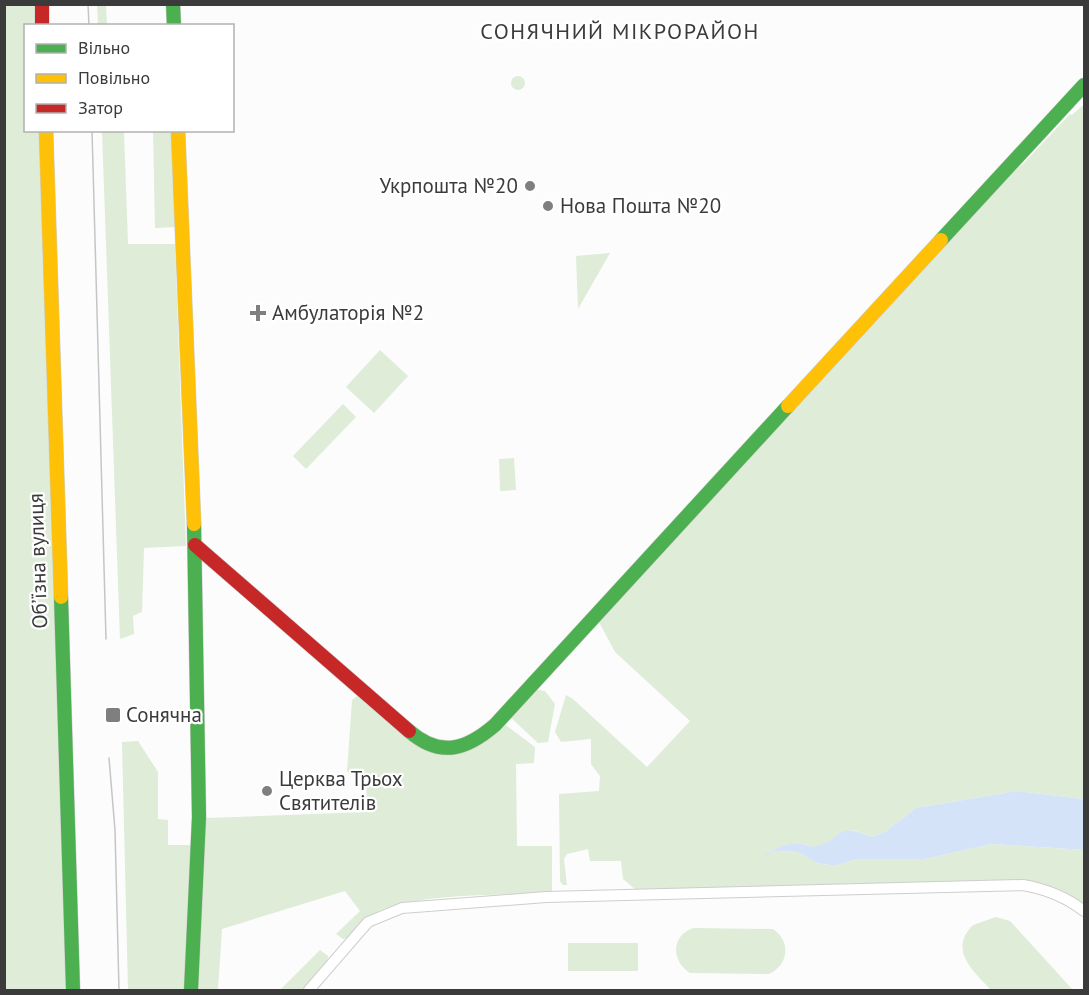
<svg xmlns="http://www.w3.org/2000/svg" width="1089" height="995" font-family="'PT Sans',sans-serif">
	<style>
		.green { fill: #deecd8 }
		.water { fill: #d5e3f9 }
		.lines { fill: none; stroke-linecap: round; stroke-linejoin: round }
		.street-casing { stroke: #cecece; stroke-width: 12 }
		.fast-casing { stroke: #cecece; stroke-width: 15 }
		.slow-casing { stroke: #cecece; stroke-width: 15 }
		.jam-casing { stroke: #cecece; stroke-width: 15 }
		.street { stroke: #fff; stroke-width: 10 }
		.fast { stroke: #4caf50; stroke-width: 14 }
		.slow { stroke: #ffc107; stroke-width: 14 }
		.jam { stroke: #c62828; stroke-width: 14 }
		.tram { stroke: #c5c5c5; stroke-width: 1.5 }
		.poi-dot { fill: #7f7f7f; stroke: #fff; stroke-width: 2 }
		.labels { text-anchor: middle; stroke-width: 4.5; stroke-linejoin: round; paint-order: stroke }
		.poi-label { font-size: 21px; fill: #3b3b3c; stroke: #fff; text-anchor: start }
		.street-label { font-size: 21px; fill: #3b3b3c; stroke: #fff }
		.neighbourhood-label { font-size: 22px; letter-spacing: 1.5px; fill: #3b3b3c; stroke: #fff }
	</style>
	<rect width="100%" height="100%" fill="#fcfcfc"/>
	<!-- green -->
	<g class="green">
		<polygon points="42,4 42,25 26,26 26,130 46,131 73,990 5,990 4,5"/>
		<polygon points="97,5 106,5 107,25 98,25"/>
		<circle cx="518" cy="83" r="7"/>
		<path d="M 1082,106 L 1084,106 L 1084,799 L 1016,791 L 916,808 L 886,831 L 872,837 C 835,820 843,841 815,847 C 811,848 807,844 802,844 C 788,843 776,847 766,855 L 776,851 L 798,852 L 817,863 L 835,866 L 856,859 L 925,859 L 992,844 L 1084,850 L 1084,906 C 1067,892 1046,885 1024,881 L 636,890 L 623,879 L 621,861 L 590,861 L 588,849 L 567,854 L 564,859 L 567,885 L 563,885 L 560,881 L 559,794 L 599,791 L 600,776 L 591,764 L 591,739 L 561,742 L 555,732 L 566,695 L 573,699 L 647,767 L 690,721 L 615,652 L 598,620 L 1002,180 L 1023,164 L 1070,114 L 1072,115 Z"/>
		<polygon points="102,131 124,131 128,244 175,244 186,546 144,548 142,612 133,616 134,634 120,639"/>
		<polygon points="153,131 171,131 175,227 155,228"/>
		<polygon points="610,253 578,309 576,256"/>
		<polygon points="380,350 408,376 374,413 346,387"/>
		<polygon points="343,404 356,417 306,469 293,456"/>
		<polygon points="514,458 516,490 500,491 499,459"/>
		<polygon points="534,689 545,691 555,704 548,742 538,743 509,716"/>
		<path d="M 361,693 L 439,753 L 503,723 L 535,747 L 534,763 L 516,764 L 517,846 L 552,846 L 552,893 C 506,895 425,893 383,909 C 369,914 358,928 348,938 L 343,939 L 336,934 L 360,911 L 345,891 L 222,929 L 218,990 L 198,990 L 206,818 L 366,812 L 367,773 L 347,772 L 352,700 Z"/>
		<polygon points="138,741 158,772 158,819 168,820 168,845 192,845 185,990 128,990 122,742"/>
		<path d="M 996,917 L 1010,921 L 1073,990 L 991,990 C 973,971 948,950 973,925 Z"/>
		<path d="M 693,928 L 773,929 C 791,941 789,965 769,974 L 690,973 C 671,961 671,936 693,928 Z"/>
		<rect x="568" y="943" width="70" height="28"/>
		<polygon points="320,950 328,956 327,962 302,990 280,990"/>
	</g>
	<!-- water -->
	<path class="water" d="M 1016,791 L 1084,799 L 1084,850 L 992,844 L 925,859 L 856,859 L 835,866 L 817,863 L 798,852 L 776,851 L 763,857 C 775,848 787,842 802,844 C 808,845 811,848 816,846 C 845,839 833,821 872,837 L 886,831 L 916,808 Z"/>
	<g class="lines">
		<defs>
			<path id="street" d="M 309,990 L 368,922 L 402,908 L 546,897 L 1023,885 C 1046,889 1066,897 1084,911"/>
			<g id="fast">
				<polyline points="173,4 174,26"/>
				<polyline points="941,240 1084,85"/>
				<polyline points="61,597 73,990"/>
				<path d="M 409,731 C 440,758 466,750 495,725 L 788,406"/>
				<polyline points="191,990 199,817 194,524"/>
			</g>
			<g id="slow">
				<polyline points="46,130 61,597"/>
				<polyline points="178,130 194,524"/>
				<polyline points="788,406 941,240"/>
			</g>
			<g id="jam">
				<polyline points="42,4 42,26"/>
				<polyline points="195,545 409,731"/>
			</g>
		</defs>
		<!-- street casing -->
		<use href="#street" class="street-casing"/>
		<!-- fast casing -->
		<use href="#fast" class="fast-casing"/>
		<!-- slow casing -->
		<use href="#slow" class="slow-casing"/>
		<!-- jam casing -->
		<use href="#jam" class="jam-casing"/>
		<!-- street -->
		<use href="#street" class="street"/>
		<!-- fast -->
		<use href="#fast" class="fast"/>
		<!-- slow -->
		<use href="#slow" class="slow"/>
		<!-- jam -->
		<use href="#jam" class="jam"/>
		<!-- tram -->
		<g class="tram">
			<polyline points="88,4 89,26"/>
			<polyline points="92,130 106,639"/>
			<polyline points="109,758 115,830 119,990"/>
		</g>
	</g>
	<!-- markers -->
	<g class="poi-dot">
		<circle cx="530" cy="186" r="6"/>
		<circle cx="548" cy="206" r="6"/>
		<path d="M255 304h6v6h6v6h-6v6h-6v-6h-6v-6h6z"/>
		<rect x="105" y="707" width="16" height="16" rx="3"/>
		<circle cx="267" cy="791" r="6"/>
	</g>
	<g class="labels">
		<!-- poi labels -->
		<g class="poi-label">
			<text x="518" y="193" text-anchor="end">Укрпошта №20</text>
			<text x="560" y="213">Нова Пошта №20</text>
			<text x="272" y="320">Амбулаторія №2</text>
			<text x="126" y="722">Сонячна</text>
			<text x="279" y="786">Церква Трьох<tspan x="279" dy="24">Святителів</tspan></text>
		</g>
		<!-- street labels -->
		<g class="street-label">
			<text transform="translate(38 561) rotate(-92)" y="7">Обʼїзна вулиця</text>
		</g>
		<!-- neighbourhood labels -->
		<g class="neighbourhood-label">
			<text x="620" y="39">СОНЯЧНИЙ МІКРОРАЙОН</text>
		</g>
	</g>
	<!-- border -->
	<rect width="1089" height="995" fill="none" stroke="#3b3b3c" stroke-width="12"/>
	<!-- legend -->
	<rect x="24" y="24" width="210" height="108" fill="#ffffff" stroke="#b1b1b1" stroke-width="1.5"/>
	<rect x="36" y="44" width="30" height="9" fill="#4caf50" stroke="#b1b1b1" stroke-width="1.5"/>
	<text x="78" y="54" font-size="18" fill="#3b3b3c">Вільно</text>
	<rect x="36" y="74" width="30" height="9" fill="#ffc107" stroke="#b1b1b1" stroke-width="1.5"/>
	<text x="78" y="84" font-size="18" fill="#3b3b3c">Повільно</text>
	<rect x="36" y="104" width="30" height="9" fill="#c62828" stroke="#b1b1b1" stroke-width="1.5"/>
	<text x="78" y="114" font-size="18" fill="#3b3b3c">Затор</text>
</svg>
